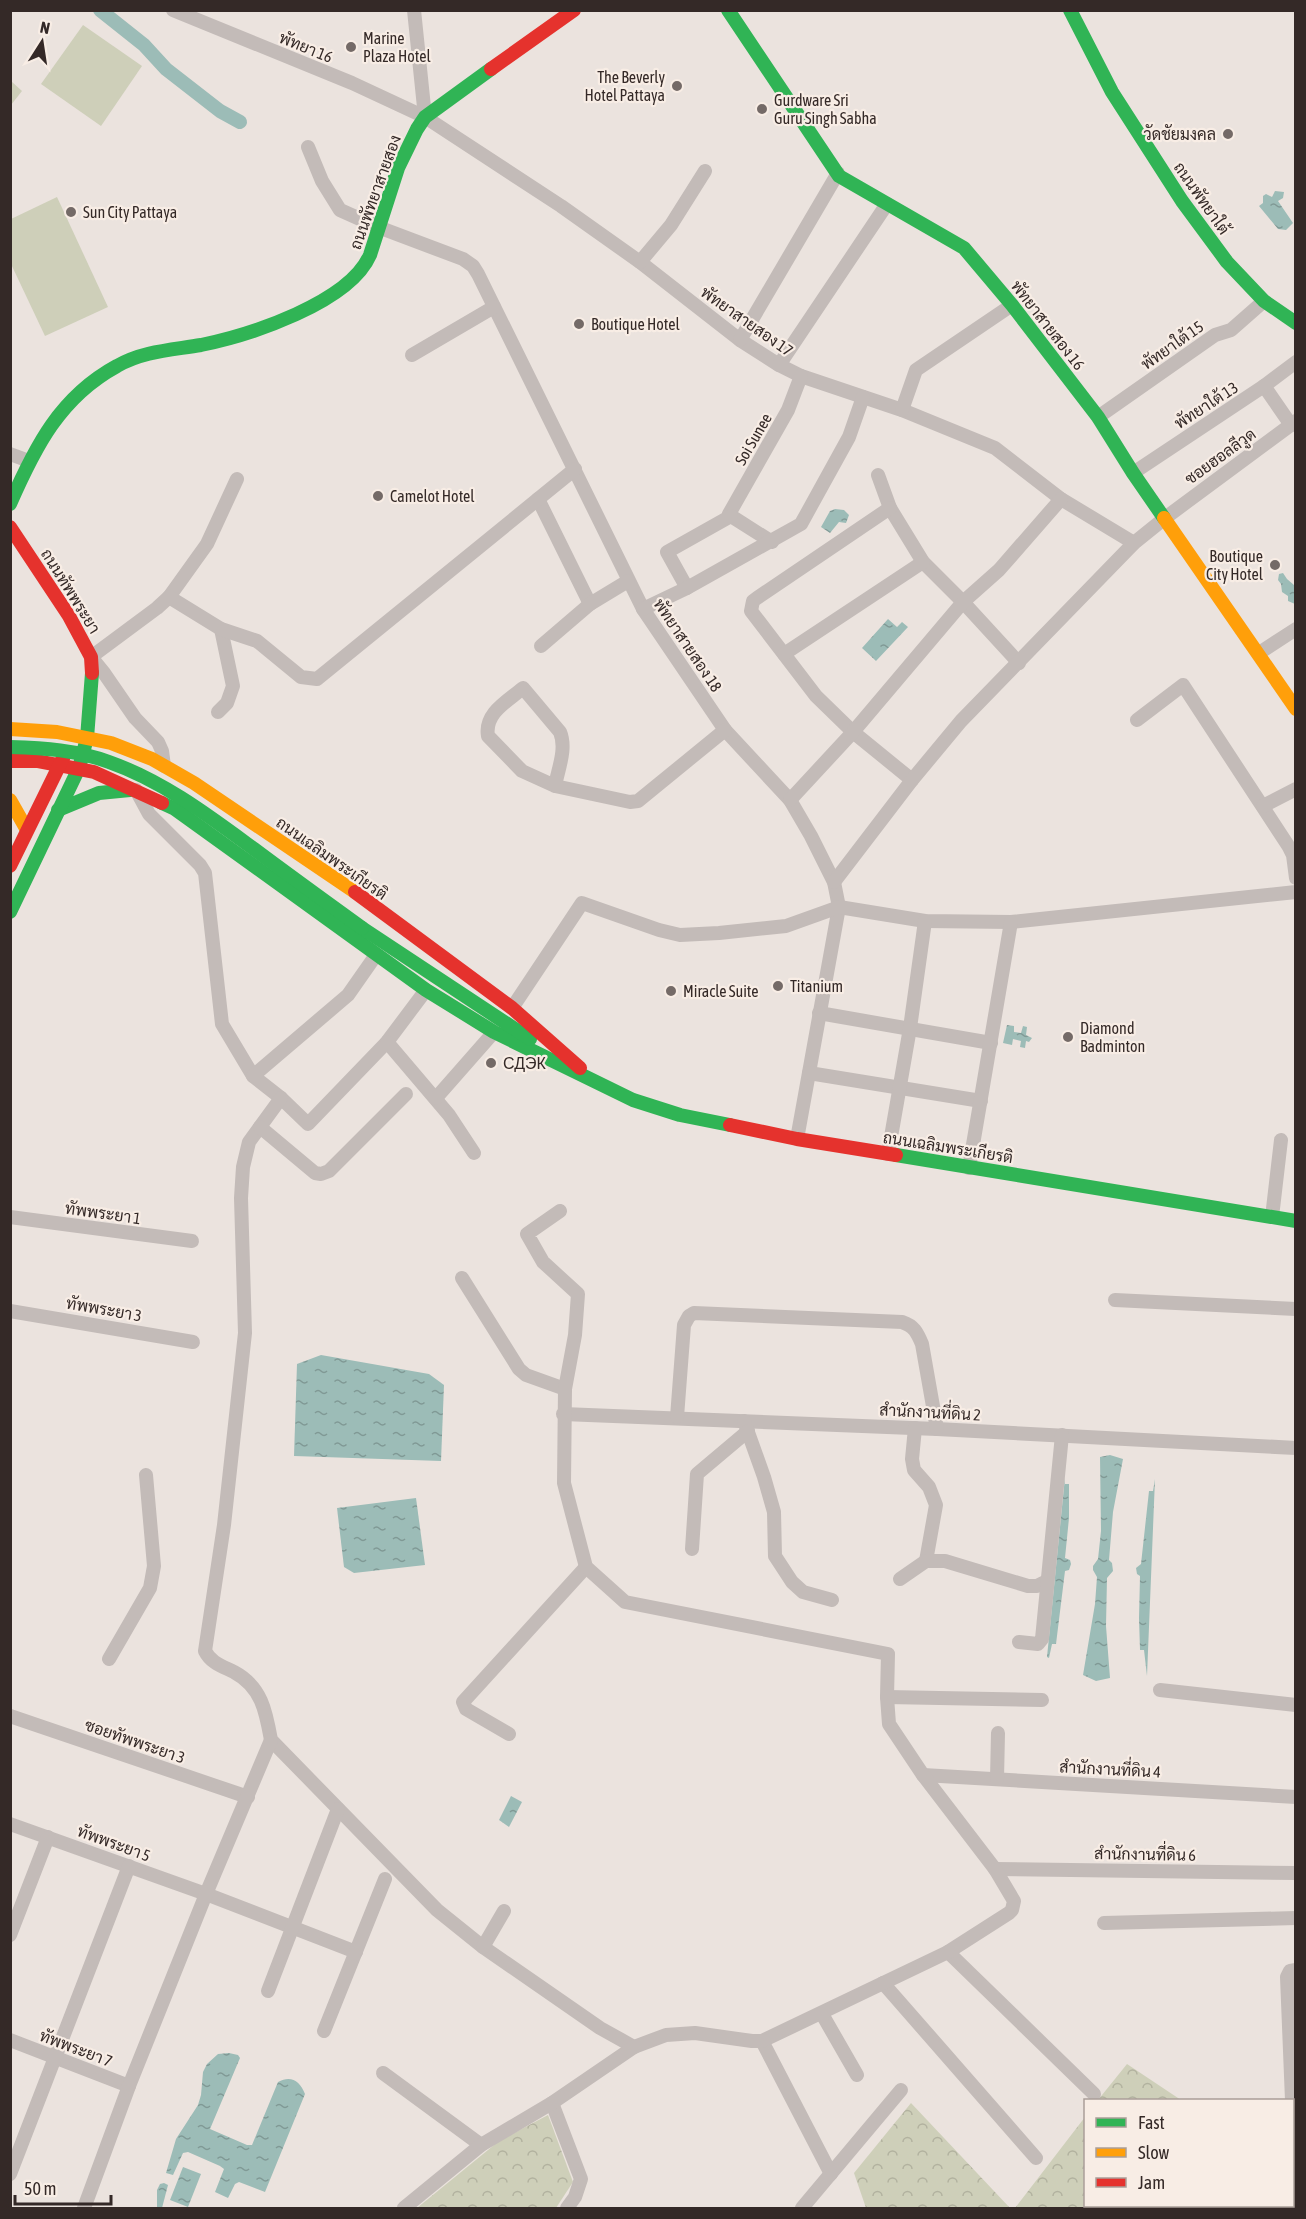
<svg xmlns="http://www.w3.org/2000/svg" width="1306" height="2219" font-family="'Asap Condensed',Sarabun,sans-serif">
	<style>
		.forest { fill: url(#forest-crowns) }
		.park { fill: #cecfb9 }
		.water { fill: url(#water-ripples) }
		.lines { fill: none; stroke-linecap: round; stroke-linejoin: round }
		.canal { stroke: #9cbcb7; stroke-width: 14 }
		.street { stroke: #c3bbb8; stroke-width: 14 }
		.fast { stroke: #30b455; stroke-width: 14 }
		.slow { stroke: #ff9f0a; stroke-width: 14 }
		.jam { stroke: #e5322d; stroke-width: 14 }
		.fast-bridge { stroke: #30b455; stroke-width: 14 }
		.poi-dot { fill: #746a67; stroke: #f8ede5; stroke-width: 2 }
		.labels { text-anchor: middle; stroke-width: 4.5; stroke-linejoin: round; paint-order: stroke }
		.poi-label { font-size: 16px; fill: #342927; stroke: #f8ede5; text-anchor: start }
		.street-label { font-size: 16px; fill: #342927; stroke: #f8ede5 }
	</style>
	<defs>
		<pattern id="forest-crowns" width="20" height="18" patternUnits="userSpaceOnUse" patternTransform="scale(1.5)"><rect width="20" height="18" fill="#cecfb9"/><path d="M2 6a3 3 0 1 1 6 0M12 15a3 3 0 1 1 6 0" fill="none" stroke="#b2b29f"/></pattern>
		<pattern id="water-ripples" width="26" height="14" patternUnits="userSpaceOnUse" patternTransform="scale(1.5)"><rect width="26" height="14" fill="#9cbcb7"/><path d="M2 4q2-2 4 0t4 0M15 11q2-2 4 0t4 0" fill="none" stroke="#809995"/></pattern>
	</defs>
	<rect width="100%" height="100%" fill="#ebe3de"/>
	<!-- forest -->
	<g class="forest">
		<polygon points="1127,2064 1181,2100 1098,2100"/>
		<polygon points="911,2103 1010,2208 866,2208 854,2173"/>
		<polygon points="548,2115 573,2182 556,2208 417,2208 499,2141"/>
		<polygon points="1085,2117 1086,2206 1150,2206 1148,2208 1015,2208"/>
	</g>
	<!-- park -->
	<g class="park">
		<polygon points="83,25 142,66 101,126 41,84"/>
		<polygon points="11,81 22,91 11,105"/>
		<polygon points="57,197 108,307 45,336 11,264 11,219"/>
	</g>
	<!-- water -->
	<g class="water">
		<polygon points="1275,191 1284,192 1283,198 1278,201 1293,223 1286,230 1278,229 1259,206 1263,203 1263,196 1266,194 1272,197"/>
		<polygon points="835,509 844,510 849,515 846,523 839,522 830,533 821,527 830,511"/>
		<polygon points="1283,573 1287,579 1294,585 1295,604 1288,601 1288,596 1282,592 1281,584 1278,580 1279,574"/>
		<polygon points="888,619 897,627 902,622 908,627 876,661 862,648"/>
		<polygon points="1007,1025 1014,1026 1014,1032 1021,1033 1023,1026 1027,1027 1026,1035 1032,1038 1029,1042 1026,1041 1025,1048 1020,1047 1021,1041 1013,1039 1012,1045 1003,1043"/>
		<polygon points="321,1355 429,1374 444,1385 441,1461 294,1456 297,1364"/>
		<polygon points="1110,1455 1123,1459 1113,1512 1109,1560 1112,1563 1113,1571 1107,1578 1106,1626 1110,1678 1096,1681 1083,1675 1095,1604 1097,1577 1093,1570 1093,1566 1098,1559 1101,1531 1100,1457"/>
		<polygon points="1065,1477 1065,1484 1069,1484 1069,1518 1065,1558 1070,1560 1071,1564 1069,1570 1065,1571 1056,1644 1052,1644 1049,1658 1047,1657"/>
		<polygon points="1155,1479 1147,1676 1144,1650 1140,1650 1139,1618 1140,1576 1137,1574 1136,1568 1141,1564 1149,1491 1153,1491"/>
		<polygon points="416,1498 425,1565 354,1573 344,1567 337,1508"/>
		<polygon points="511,1796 522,1802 509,1827 499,1820"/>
		<path d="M 229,2053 L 238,2055 L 240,2058 L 210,2129 L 247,2145 L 252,2145 L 278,2082 C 291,2075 300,2081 305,2094 L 265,2192 L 239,2182 L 235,2184 L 228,2198 L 215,2192 L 224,2169 L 220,2166 L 188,2152 L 183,2153 L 173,2175 L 166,2173 L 176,2139 L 198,2105 L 201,2095 L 203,2072 L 207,2064 L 218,2054 Z"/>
		<polygon points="183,2167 201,2174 188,2207 170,2200"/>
		<polygon points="164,2183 168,2185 162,2208 157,2208 157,2190 160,2184"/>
	</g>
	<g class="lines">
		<!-- canal -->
		<polyline class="canal" points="100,10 144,45 166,69 220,111 240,122"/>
		<!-- street -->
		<g class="street">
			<polyline points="173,10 352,83 425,117 561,206 640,262 740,340 779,365 801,376 902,410 995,448 1061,499 1134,543"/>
			<polyline points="414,10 425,117"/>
			<polyline points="308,147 322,181 340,210 378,227 463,259 473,266 478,274 643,609 725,730 790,800 811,836 834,882 839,907 797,1139"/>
			<polyline points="640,262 671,225 705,171"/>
			<polyline points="740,340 838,173"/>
			<polyline points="412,355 494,307"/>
			<polyline points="779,365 887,204"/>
			<polyline points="1264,386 1291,425"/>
			<polyline points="902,410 916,370 1012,305"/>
			<polyline points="1098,417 1215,335 1231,330 1264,301"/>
			<polyline points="10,454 29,461"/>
			<polyline points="1133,473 1264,386 1296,362"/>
			<polyline points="878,475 890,508 923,562 963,602 1019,663"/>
			<polyline points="538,499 590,604"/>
			<polyline points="890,508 757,598 753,601 751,611 816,696 853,732 912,780"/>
			<polyline points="731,516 729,514 788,410 801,376"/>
			<polyline points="731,516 772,542"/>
			<polyline points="687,588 667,552 731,516"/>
			<polyline points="169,597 207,544 237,479"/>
			<polyline points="643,609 687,588 801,524 849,437 863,397"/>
			<polyline points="541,646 590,604 628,581"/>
			<polyline points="1259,653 1296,629"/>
			<polyline points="784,654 923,562"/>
			<polyline points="218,712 227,703 233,686 221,629"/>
			<polyline points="1137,720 1183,685 1289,847 1293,855 1296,878"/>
			<polyline points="164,766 162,751 158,742 135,718 104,673 91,657 157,608 169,597 221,629 257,641 301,677 317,679 575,469"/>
			<path d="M 555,786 C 558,769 567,749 560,732 L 523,688 C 508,701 484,713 488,736 L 522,771 L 555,786 L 630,802 L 638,801 L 725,730"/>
			<polyline points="136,790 149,814 200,865 205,873 222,1024 253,1076 281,1098 308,1124 387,1042 426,990"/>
			<polyline points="790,800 853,732 963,602 999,570 1061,499"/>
			<polyline points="1263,806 1296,789"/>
			<polyline points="834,882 912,780 961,721 1134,543 1165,518 1296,421"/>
			<polyline points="512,1008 582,903 659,930 680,935 719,933 786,926 839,907 925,921 1011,922 1296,892"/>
			<polyline points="819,1013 991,1043"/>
			<polyline points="387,1042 449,1115 474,1153"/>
			<polyline points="809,1073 981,1101"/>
			<polyline points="253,1076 348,995 376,955"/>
			<path d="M 281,1098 L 249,1142 L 243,1167 L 241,1198 L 245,1333 L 224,1525 L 205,1651 C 211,1663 222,1666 234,1672 C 262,1687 266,1712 271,1740 L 437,1910 L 483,1947 L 600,2028 L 634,2047"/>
			<polyline points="436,1098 494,1032"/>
			<polyline points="260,1127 315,1173 321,1174 329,1171 406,1094"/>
			<polyline points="888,1154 910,1028 925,921"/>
			<polyline points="969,1168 1011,922"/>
			<polyline points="10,1217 192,1241"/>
			<polyline points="1272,1217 1281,1140"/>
			<polyline points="462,1278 519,1369 526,1375 565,1389"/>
			<polyline points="1115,1300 1296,1309"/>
			<polyline points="10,1311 193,1342"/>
			<polyline points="563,1414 937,1429 1296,1448"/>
			<path d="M 677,1417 L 684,1325 L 689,1316 L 694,1313 L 902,1322 C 914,1326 917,1332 922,1344 L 937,1429"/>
			<polyline points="744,1421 764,1477 774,1512 775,1556 792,1582 803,1592 832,1600"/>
			<polyline points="915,1428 912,1459 914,1470 929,1487 936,1505 926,1561"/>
			<polyline points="692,1549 697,1474 748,1431"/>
			<polyline points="900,1579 926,1561 945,1561 1028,1586 1037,1586 1047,1581"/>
			<polyline points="1019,1642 1038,1644 1042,1639 1062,1435"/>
			<polyline points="109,1659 150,1588 154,1566 146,1475"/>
			<polyline points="1160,1690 1296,1705"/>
			<polyline points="887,1697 1042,1700"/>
			<polyline points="10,1716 248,1797"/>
			<polyline points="509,1734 466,1709 463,1702 586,1567"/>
			<polyline points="923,1775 1296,1797"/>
			<polyline points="997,1779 998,1733"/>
			<polyline points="10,1824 206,1894 356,1952"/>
			<polyline points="995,1869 1296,1873"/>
			<polyline points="1104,1923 1296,1918"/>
			<polyline points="10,1935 48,1837"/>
			<polyline points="483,1947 504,1911"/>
			<polyline points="948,1952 1094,2094"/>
			<polyline points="883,1983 1036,2158"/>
			<polyline points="268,1991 338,1809"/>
			<polyline points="822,2014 857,2075"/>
			<polyline points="324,2031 385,1879"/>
			<polyline points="10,2040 129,2086"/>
			<polyline points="762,2041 831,2174"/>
			<polyline points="383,2073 481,2145"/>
			<polyline points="1292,2100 1287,1977 1290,1971 1296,1970"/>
			<polyline points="552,2103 581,2179 575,2197 567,2208"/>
			<polyline points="1292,2115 1294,2155"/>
			<polyline points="10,2174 129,1866"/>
			<polyline points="84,2208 129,2086 206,1894 271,1740"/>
			<polyline points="404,2208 481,2145 552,2103 634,2047 666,2035 695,2033 752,2041 762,2041 948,1952 1009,1913 1012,1910 1014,1901 995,1869 923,1775 889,1724 887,1697 888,1654 625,1602 586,1567 564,1483 565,1389 575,1335 578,1294 543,1262 527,1234 560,1211"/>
			<polyline points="802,2208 901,2090"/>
		</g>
		<!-- fast -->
		<g class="fast">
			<polyline points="728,10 839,176 964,248 1012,305 1098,417 1133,473 1164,518"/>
			<polyline points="1070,10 1112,92 1182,201 1227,262 1264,301 1296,323"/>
			<path d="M 10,504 C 35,447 60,397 117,366 C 143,351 172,350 201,345 C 250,335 349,303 370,255 L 398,168 L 417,129 L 425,117 L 491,69"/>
			<polyline points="162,803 175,809 426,990 494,1032 633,1100 680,1115 730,1125"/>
			<polyline points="58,810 99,793 130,790"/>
			<polyline points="10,912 79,768 87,738 92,673"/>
			<polyline points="362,928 530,1039"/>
			<polyline points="896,1155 1296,1221"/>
		</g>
		<!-- slow -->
		<g class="slow">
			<polyline points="1164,518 1296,709"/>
			<polyline points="10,729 57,732 111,743 152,759 194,783 355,892"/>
			<polyline points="10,800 27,830"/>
		</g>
		<!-- jam -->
		<g class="jam">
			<polyline points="491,69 574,10"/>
			<polyline points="10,527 69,616 91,657 92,673"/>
			<polyline points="10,761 37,761 94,772 162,803"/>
			<polyline points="10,866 65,754"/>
			<polyline points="355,892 512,1008 580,1068"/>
			<polyline points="730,1125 797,1139 896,1155"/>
		</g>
		<!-- fast-bridge -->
		<path class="fast-bridge" d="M 10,747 C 44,748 77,750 109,762 C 163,781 209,816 254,849 C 290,876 326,902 362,928"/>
	</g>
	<!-- markers -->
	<g class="poi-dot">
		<circle cx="351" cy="47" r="6"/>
		<circle cx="677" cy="86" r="6"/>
		<circle cx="762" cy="109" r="6"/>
		<circle cx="1228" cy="134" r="6"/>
		<circle cx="71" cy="212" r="6"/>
		<circle cx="579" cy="324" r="6"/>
		<circle cx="378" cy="496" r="6"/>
		<circle cx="1275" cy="565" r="6"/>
		<circle cx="778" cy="986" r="6"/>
		<circle cx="671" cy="991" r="6"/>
		<circle cx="1068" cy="1037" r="6"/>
		<circle cx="491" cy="1063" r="6"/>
	</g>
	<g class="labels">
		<!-- poi labels -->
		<g class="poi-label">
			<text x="363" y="44">Marine<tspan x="363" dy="18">Plaza Hotel</tspan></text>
			<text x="665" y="83" text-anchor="end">The Beverly<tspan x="665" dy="18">Hotel Pattaya</tspan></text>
			<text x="774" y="106">Gurdware Sri<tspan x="774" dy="18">Guru Singh Sabha</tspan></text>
			<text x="1216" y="140" text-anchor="end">วัดชัยมงคล</text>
			<text x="83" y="218">Sun City Pattaya</text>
			<text x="591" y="330">Boutique Hotel</text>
			<text x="390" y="502">Camelot Hotel</text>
			<text x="1263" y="562" text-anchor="end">Boutique<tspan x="1263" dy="18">City Hotel</tspan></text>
			<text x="790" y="992">Titanium</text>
			<text x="683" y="997">Miracle Suite</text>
			<text x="1080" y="1034">Diamond<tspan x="1080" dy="18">Badminton</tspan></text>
			<text x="503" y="1069">СДЭК</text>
		</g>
		<!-- street labels -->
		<g class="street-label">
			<text transform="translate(306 47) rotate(22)" y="6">พัทยา 16</text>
			<text transform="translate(375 192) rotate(-70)" y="6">ถนนพัทยาสายสอง</text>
			<text transform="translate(1202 198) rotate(55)" y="6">ถนนพัทยาใต้</text>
			<text transform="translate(747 321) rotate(35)" y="6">พัทยาสายสอง 17</text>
			<text transform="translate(1048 325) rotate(52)" y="6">พัทยาสายสอง 16</text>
			<text transform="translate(1172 345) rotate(-35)" y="6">พัทยาใต้ 15</text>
			<text transform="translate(1206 405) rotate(-33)" y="6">พัทยาใต้ 13</text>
			<text transform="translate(753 439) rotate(-60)" y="6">Soi Sunee</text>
			<text transform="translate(1220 456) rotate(-36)" y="6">ซอยฮอลลีวูด</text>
			<text transform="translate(71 591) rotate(58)" y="6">ถนนทัพพระยา</text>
			<text transform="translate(688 645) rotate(56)" y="6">พัทยาสายสอง 18</text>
			<text transform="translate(332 858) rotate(35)" y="6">ถนนเฉลิมพระเกียรติ</text>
			<text transform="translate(948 1147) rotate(9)" y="6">ถนนเฉลิมพระเกียรติ</text>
			<text transform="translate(103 1213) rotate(8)" y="6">ทัพพระยา 1</text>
			<text transform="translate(104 1309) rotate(10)" y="6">ทัพพระยา 3</text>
			<text transform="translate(930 1412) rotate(3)" y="6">สำนักงานที่ดิน 2</text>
			<text transform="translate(135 1741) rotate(19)" y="6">ซอยทัพพระยา 3</text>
			<text transform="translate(1110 1769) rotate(3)" y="6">สำนักงานที่ดิน 4</text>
			<text transform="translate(114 1843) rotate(20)" y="6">ทัพพระยา 5</text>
			<text transform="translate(1145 1854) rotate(1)" y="6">สำนักงานที่ดิน 6</text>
			<text transform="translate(76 2048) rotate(21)" y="6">ทัพพระยา 7</text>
		</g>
	</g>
	<!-- border -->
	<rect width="1306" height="2219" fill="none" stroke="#342927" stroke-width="24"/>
	<!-- legend -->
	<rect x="1084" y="2099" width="210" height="108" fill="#f8ede5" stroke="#aa9f99" stroke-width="1.5"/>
	<rect x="1096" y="2118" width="30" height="9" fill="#30b455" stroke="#aa9f99" stroke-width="1.5"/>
	<text x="1138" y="2129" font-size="18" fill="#342927">Fast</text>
	<rect x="1096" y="2148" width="30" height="9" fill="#ff9f0a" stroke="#aa9f99" stroke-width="1.5"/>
	<text x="1138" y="2159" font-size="18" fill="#342927">Slow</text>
	<rect x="1096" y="2178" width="30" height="9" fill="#e5322d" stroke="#aa9f99" stroke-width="1.5"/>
	<text x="1138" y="2189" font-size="18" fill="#342927">Jam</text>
	<!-- north arrow -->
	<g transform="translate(42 42) rotate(12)" stroke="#f8ede5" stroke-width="4.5" paint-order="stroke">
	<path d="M0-4.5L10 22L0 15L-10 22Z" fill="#342927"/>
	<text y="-9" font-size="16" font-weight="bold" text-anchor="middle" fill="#342927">N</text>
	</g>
	<!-- scale -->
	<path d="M15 2195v9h96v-9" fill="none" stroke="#342927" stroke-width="3"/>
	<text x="24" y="2195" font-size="18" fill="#342927" stroke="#f8ede5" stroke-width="4.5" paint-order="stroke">50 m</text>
</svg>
